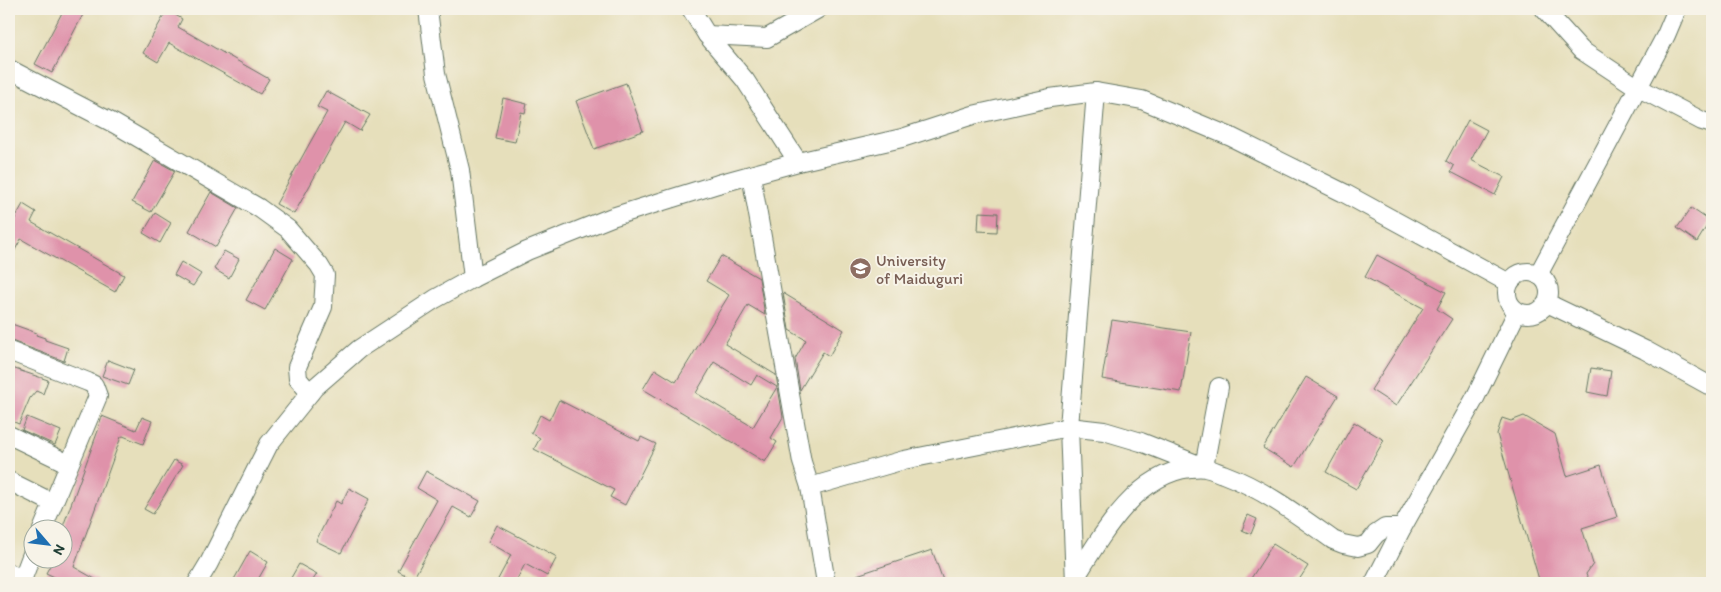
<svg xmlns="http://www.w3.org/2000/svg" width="1721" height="592" font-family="Itim,sans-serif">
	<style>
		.building { fill: #df92aa; fill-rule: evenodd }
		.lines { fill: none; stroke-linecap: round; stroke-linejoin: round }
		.minor-casing { stroke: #657663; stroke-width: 20 }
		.minor { stroke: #fff; stroke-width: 18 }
		.labels { text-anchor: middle; stroke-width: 4; stroke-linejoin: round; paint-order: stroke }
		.education-label { font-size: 16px; fill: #785e54; stroke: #f7f3e8; text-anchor: start }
	</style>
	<rect width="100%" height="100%" fill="#f7f3e8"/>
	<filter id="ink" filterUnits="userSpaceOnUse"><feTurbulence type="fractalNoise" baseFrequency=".02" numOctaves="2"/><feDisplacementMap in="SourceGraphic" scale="10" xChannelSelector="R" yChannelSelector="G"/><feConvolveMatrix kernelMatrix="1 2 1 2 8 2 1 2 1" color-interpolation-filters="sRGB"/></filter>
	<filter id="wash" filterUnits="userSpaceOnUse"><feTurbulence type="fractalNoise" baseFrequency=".0096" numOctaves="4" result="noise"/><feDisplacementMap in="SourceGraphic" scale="20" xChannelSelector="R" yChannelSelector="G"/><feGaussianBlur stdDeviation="1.12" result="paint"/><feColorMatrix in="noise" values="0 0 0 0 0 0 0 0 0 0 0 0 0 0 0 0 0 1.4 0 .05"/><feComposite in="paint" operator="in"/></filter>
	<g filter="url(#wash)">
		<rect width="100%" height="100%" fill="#e6dfbb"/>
		<g id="blocks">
			<!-- building -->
			<g class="building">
				<polygon points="64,9 86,9 52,73 35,64"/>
				<polygon points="167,10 182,19 178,27 269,79 260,94 169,43 158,62 143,53"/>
				<polygon points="626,83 643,131 594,149 576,101"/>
				<polygon points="326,91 370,115 360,131 345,122 294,214 276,204 327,112 317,107"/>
				<polygon points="503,98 527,104 525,113 521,112 515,142 495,138"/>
				<polygon points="1468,120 1487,130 1471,160 1504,177 1495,195 1451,172 1454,166 1446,161"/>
				<polygon points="155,160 175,171 151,212 132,202"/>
				<polygon points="211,192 238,208 216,247 189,231"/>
				<polygon points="23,204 36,212 31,222 124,275 115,292 21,239 9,261 9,229"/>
				<polygon points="1691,208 1710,221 1697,242 1677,228"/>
				<polygon points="979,212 998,213 997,232 978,231"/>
				<polygon points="155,213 171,223 160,243 143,233"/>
				<polygon points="275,248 293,259 265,310 246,300"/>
				<polygon points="224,251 239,259 229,278 214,269"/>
				<polygon points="1377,255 1446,292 1437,309 1452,319 1396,406 1371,390 1423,308 1365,277"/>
				<path d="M 721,256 L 759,278 L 765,315 L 748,305 L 725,344 L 776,375 L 783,417 L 771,438 L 777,442 L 765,462 L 643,389 L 655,369 L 676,382 L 729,295 L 706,281 ZM 714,362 L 751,385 L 757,375 L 777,387 L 753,427 L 696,393 Z"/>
				<polygon points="181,262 201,274 193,286 174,275"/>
				<polygon points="783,293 844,330 829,356 823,352 800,390 795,359 806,340 789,330"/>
				<polygon points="1112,320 1191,332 1181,392 1102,379"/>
				<polygon points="9,323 37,333 36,335 45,338 45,340 68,348 64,361 9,340"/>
				<polygon points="108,360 134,370 128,385 102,376"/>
				<polygon points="9,367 48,380 43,394 36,391 30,398 19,424 9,420"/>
				<polygon points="1591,368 1611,371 1607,396 1587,392"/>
				<polygon points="1306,377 1338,396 1294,467 1263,448"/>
				<polygon points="559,400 639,441 641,437 656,444 625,505 610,497 614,490 534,449 540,438 531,433 540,415 549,420"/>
				<polygon points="102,416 136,430 142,417 152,421 143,444 123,436 121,437 74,567 102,583 67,583 46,573 53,560 62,560 62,529 99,428 98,428"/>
				<polygon points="1524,416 1555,434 1567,476 1601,465 1617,517 1582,528 1593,564 1586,574 1589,583 1540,583 1497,434 1502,418 1511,421"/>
				<polygon points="27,417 61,431 55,445 22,430"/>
				<polygon points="1354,422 1384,440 1356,489 1326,472"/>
				<polygon points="174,460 183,465 153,514 144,509"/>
				<polygon points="426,471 480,501 471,517 453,507 413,579 398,571 437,500 417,488"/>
				<polygon points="349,488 369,499 341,553 316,541 336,501 341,504"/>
				<polygon points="1248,515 1257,519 1251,534 1242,530"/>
				<polygon points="497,525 557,557 547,576 525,564 515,583 496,583 511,555 488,542"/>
				<polygon points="1273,544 1308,566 1297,583 1248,583"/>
				<polygon points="932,550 944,583 860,583 857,575"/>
				<polygon points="250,551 268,562 256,583 232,583"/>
				<polygon points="299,564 317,574 311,583 288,583"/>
			</g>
		</g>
	</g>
	<g filter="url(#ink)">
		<use href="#blocks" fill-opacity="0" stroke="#657663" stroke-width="1"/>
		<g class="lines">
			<defs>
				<g id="minor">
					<polyline points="428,9 436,74 460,170 473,278"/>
					<polyline points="691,9 707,35 745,80 798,162"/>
					<polyline points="1544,9 1581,50 1637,87 1702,121 1712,124"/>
					<polyline points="707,35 767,38 818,9"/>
					<polyline points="9,69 115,124 259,208 288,229 319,265 325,275 323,307 297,367 298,379 310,393"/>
					<polyline points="751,175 802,462 810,487"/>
					<circle cx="1528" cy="293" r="21"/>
					<polyline points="1538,275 1666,35 1677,9"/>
					<polyline points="1547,303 1645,350 1712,387"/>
					<polyline points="9,351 88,382 94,385 98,396 42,530"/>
					<polyline points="9,435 69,464"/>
					<polyline points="9,481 53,503"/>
					<polyline points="9,573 23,579"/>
					<path d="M 1074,580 C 1100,538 1135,474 1190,468 C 1195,468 1200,467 1205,468 C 1211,469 1217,472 1223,474 C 1263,489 1298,515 1333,540 L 1343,544 L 1358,547 L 1368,544 L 1376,534 L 1385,528 L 1402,528"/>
					<polyline points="21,583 32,554"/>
					<polyline points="197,583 209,563 269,444 314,388 359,349 435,299 473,278 527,251 612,217 718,184 798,162 902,138 973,115 1050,98 1096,92 1142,100 1231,137 1344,193 1509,283"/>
					<polyline points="826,583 810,487 904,460 1069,427 1104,431 1141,442 1204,467 1219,387"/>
					<polyline points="1075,583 1069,427 1096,92"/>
					<polyline points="1374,583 1402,528 1475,398 1517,312"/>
				</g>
			</defs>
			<!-- minor casing -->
			<use href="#minor" class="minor-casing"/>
			<!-- minor -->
			<use href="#minor" class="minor"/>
		</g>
	</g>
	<!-- icons -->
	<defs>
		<symbol id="university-disc" viewBox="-11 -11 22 22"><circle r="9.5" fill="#8d6e63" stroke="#f7f3e8"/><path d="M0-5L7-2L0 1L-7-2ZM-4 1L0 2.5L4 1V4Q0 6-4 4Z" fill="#fff"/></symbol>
	</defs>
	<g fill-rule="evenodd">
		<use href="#university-disc" x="848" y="256" width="25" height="25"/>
	</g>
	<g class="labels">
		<!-- education labels -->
		<g class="education-label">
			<text x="876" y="266">University<tspan x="876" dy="18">of Maiduguri</tspan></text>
		</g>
	</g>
	<!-- margin -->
	<rect width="1721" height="592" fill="none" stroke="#f7f3e8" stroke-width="30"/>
	<!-- north arrow -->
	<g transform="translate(48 544) rotate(118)"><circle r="24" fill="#f7f3e8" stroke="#a1aaa0"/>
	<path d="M0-4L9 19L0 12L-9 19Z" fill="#1f6fb2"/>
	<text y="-8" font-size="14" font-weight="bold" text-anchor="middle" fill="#1f3d34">N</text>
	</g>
</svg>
